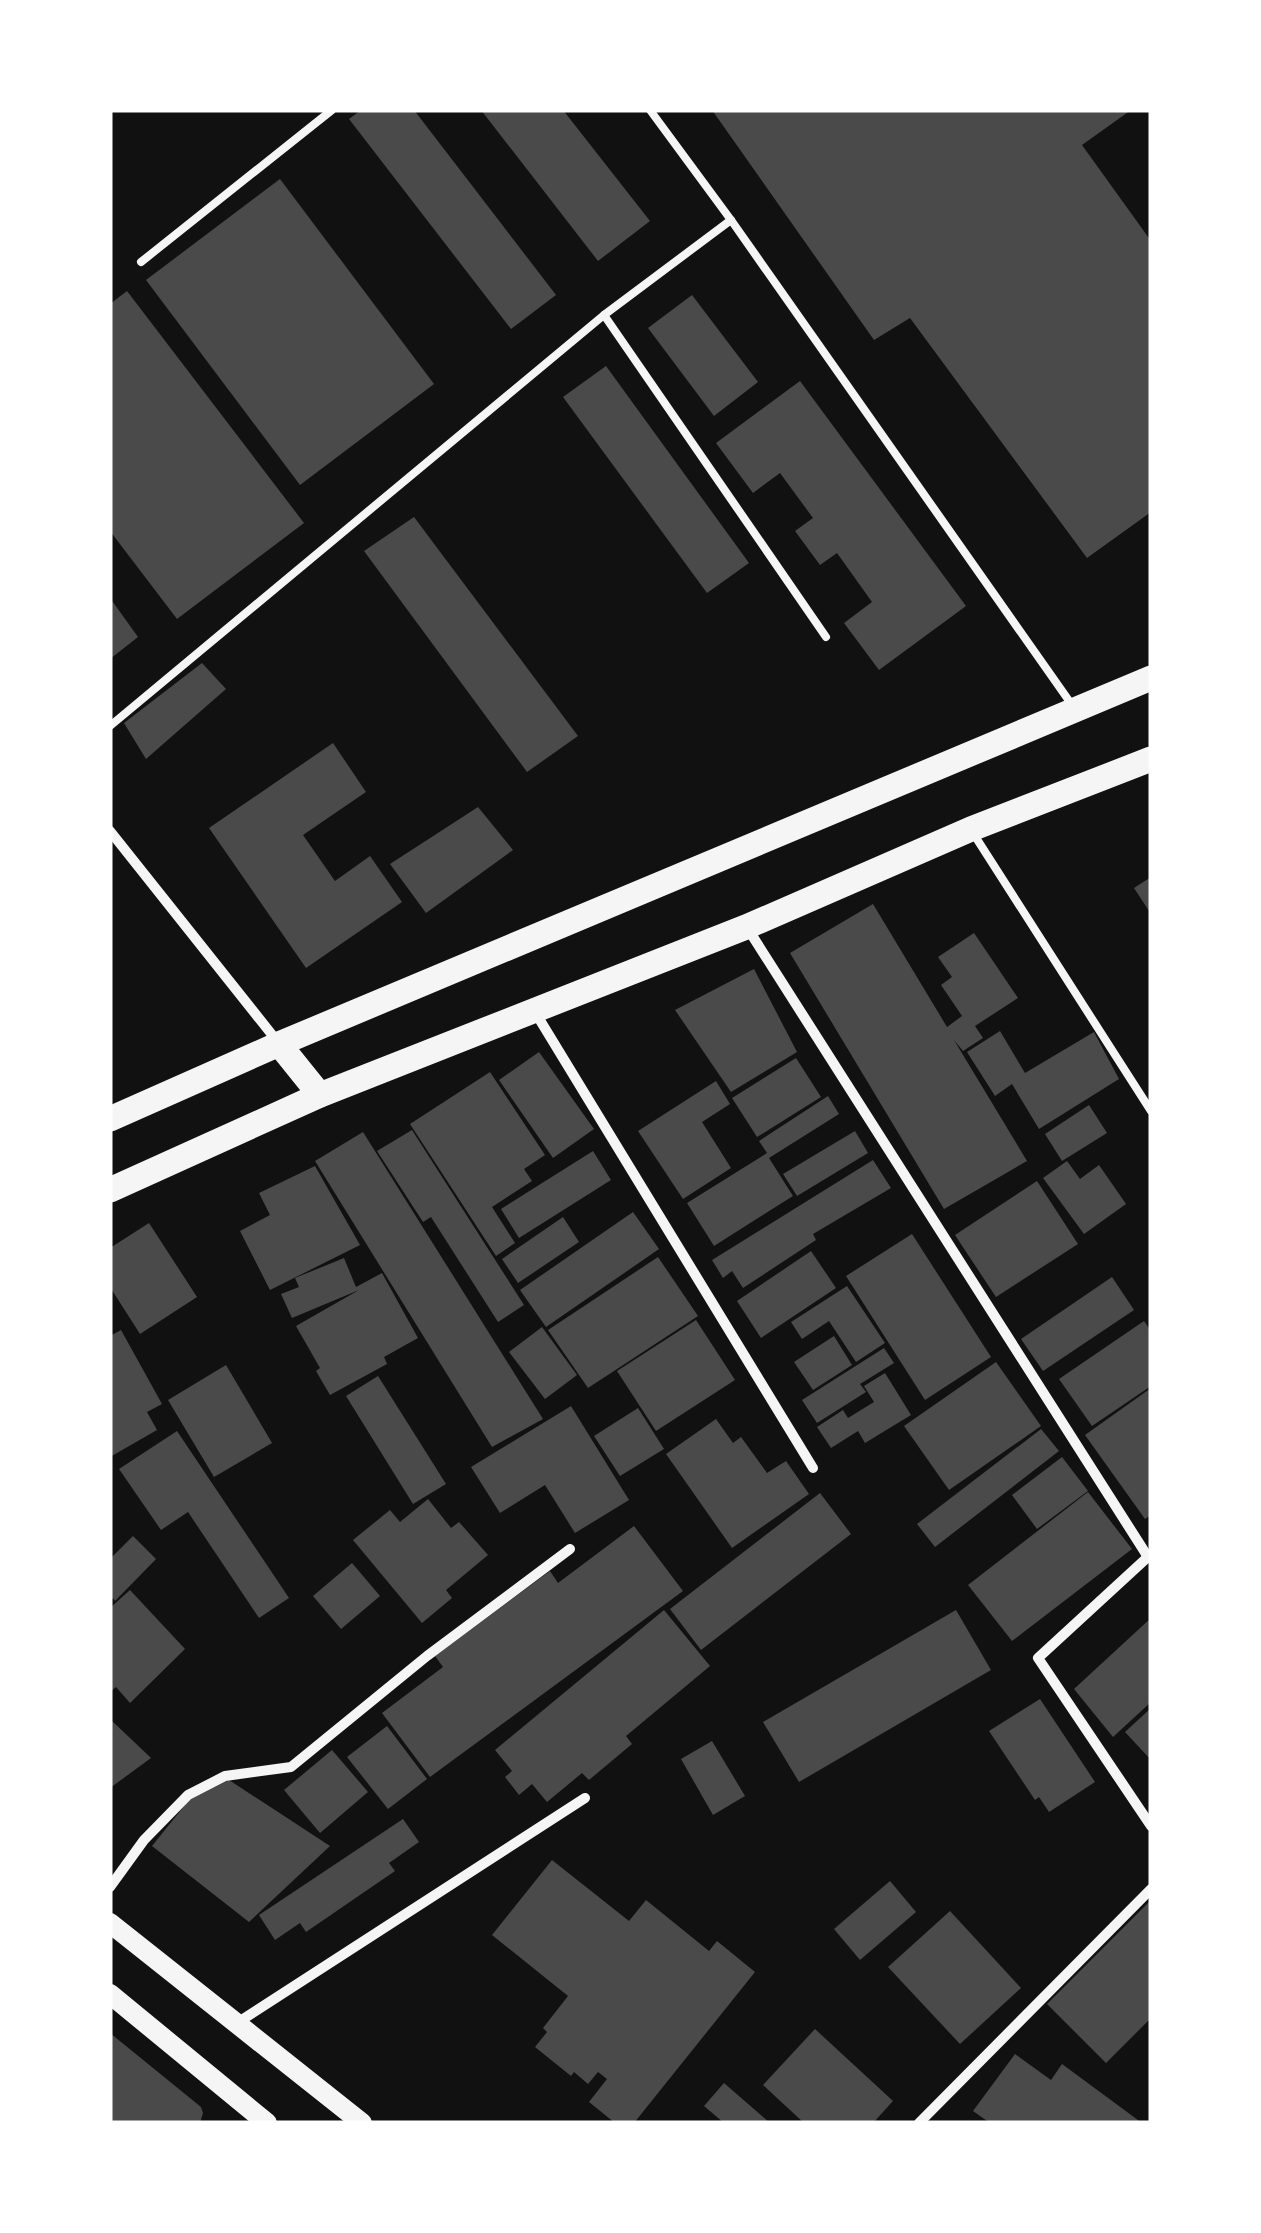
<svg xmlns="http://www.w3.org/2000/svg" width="1261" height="2233" font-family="Jost,sans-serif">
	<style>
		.building { fill: #4a4a4a }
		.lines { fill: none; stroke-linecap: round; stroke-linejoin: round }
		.service { stroke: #f5f5f5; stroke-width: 8 }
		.minor { stroke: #f5f5f5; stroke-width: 10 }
		.secondary { stroke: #f5f5f5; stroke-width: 20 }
		.primary { stroke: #f5f5f5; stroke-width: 25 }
	</style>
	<rect width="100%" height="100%" fill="#111"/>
	<!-- building -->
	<g class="building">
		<polygon points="361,110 414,110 556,295 511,329 349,119"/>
		<polygon points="481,110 563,110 650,221 598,261"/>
		<polygon points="712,110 1131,110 1082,145 1151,241 1151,512 1087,558 910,318 874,340"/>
		<polygon points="280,179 434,384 300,485 146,280"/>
		<polygon points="127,291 304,523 177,619 110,531 110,304"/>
		<polygon points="692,295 758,382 714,416 648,328"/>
		<polygon points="606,366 749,563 707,593 563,397"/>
		<polygon points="800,381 966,606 879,670 844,623 872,602 837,553 820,565 795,531 813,518 780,473 753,493 716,443"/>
		<polygon points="414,517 578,736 527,772 364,551"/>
		<polygon points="110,598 138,637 110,659"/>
		<polygon points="202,663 226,689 146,759 124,723"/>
		<polygon points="333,743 366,792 303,835 335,881 370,856 402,902 306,968 209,828"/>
		<polygon points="478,807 513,850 426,913 390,864"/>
		<polygon points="1151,877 1151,914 1134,888"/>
		<polygon points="873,904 947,1027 962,1016 941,985 952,977 938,957 974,933 1018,998 975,1026 983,1038 963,1051 954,1040 1027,1161 944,1209 790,953"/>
		<polygon points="754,969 797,1052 731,1092 675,1010"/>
		<polygon points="1000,1031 1025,1073 1094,1032 1119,1079 1039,1129 1012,1084 995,1096 967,1052"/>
		<polygon points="539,1052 594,1129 553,1158 499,1080"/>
		<polygon points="796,1058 821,1097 757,1137 732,1098"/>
		<polygon points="490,1072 545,1155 524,1169 532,1181 492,1207 515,1243 496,1256 410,1124"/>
		<polygon points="716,1081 730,1104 702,1122 731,1168 683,1199 638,1131"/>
		<polygon points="828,1096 839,1114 769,1158 793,1196 714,1246 687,1203 767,1153 759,1141"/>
		<polygon points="1089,1105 1107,1133 1062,1161 1045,1134"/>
		<polygon points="412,1130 524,1305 498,1322 431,1217 423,1222 377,1151"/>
		<polygon points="855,1131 868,1153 797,1196 783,1174"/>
		<polygon points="363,1132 543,1419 492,1447 315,1161"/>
		<polygon points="593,1151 611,1180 519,1238 501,1209"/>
		<polygon points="873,1160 891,1188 813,1234 816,1240 743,1288 732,1271 723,1278 712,1260"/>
		<polygon points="1067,1161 1080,1179 1099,1165 1126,1204 1084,1234 1043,1178"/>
		<polygon points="315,1166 360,1245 270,1290 240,1231 270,1215 259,1193"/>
		<polygon points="1037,1181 1078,1244 996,1297 955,1235"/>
		<polygon points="633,1212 659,1249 546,1327 520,1290"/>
		<polygon points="563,1217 579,1242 518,1283 502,1259"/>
		<polygon points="149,1223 197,1297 140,1334 110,1287 110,1248"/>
		<polygon points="912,1234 991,1357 925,1400 846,1276"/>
		<polygon points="811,1251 836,1288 761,1338 737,1301"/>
		<polygon points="658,1257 698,1316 588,1388 548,1330"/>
		<polygon points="344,1258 356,1287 382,1273 418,1338 384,1357 387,1364 330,1395 316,1371 320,1368 296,1326 359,1290 292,1318 281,1294 299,1287 295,1278"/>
		<polygon points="1112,1277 1134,1310 1043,1371 1021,1339"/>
		<polygon points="847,1286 885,1343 856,1362 829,1321 802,1339 791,1322"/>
		<polygon points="696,1320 735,1380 656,1431 617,1371"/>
		<polygon points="1144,1321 1151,1331 1151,1386 1092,1426 1059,1379"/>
		<polygon points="542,1327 577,1375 545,1399 509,1352"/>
		<polygon points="121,1330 162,1404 147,1412 157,1430 110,1457 110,1336"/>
		<polygon points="834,1336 852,1365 813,1390 794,1362"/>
		<polygon points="884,1348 894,1363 860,1384 866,1392 817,1423 802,1400"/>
		<polygon points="996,1362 1041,1426 949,1490 904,1426"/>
		<polygon points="226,1365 272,1443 214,1477 168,1400"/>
		<polygon points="885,1373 911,1415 865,1443 858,1431 831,1448 817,1427 843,1410 848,1418 874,1402 864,1386"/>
		<polygon points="378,1376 446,1484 413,1504 346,1396"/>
		<polygon points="1151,1388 1151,1515 1145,1519 1085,1435"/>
		<polygon points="571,1406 629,1500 575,1533 545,1485 500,1513 471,1467"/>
		<polygon points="638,1408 664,1449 620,1476 594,1436"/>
		<polygon points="716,1419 733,1443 741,1437 767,1473 786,1461 809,1494 732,1548 666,1454"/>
		<polygon points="1041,1429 1059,1451 935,1547 917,1524"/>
		<polygon points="177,1431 289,1598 259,1618 188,1512 161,1530 119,1469"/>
		<polygon points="1062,1457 1088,1491 1037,1529 1012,1495"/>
		<polygon points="1088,1492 1132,1549 1012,1641 968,1585"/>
		<polygon points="820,1493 851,1534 701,1650 670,1609"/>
		<polygon points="428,1499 451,1528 459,1522 488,1555 446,1590 452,1598 422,1623 353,1540 390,1510 400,1522"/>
		<polygon points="634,1526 683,1591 430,1777 382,1713 443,1667 435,1656 550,1571 558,1583"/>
		<polygon points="133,1536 156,1559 115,1601 113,1598 110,1602 110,1559"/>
		<polygon points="352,1563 380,1596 341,1629 313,1596"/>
		<polygon points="130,1590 185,1649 130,1703 116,1687 110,1692 110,1608"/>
		<polygon points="664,1610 710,1666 626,1736 632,1744 589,1780 582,1773 547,1802 532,1784 519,1795 505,1777 512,1771 495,1750"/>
		<polygon points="956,1610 991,1670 799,1782 763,1722"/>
		<polygon points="1151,1618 1151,1702 1113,1737 1074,1689"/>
		<polygon points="1040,1699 1095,1782 1049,1812 1039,1797 1035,1800 989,1731"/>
		<polygon points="1151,1708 1151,1760 1125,1732"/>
		<polygon points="110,1719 151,1758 110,1788"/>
		<polygon points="387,1726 427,1779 388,1809 347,1757"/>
		<polygon points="712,1741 745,1796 713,1815 681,1759"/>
		<polygon points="332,1750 368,1792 320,1833 284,1790"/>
		<polygon points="229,1780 330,1846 249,1922 152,1846 189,1800"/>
		<polygon points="403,1819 419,1842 389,1863 395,1871 306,1932 300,1923 275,1940 259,1915"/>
		<polygon points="552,1860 629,1921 646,1900 709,1951 717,1941 755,1972 634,2123 615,2123 589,2102 607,2079 598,2072 588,2084 574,2072 571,2076 535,2047 547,2032 543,2028 568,1996 492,1935"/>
		<polygon points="890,1881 916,1912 860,1960 834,1929"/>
		<polygon points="1151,1900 1151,2018 1106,2063 1047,2004"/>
		<polygon points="950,1911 1021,1988 960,2044 888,1967"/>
		<polygon points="815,2029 893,2101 873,2123 804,2123 763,2085"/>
		<polygon points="110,2033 201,2107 203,2113 200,2123 110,2123"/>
		<polygon points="1015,2054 1051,2080 1062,2064 1142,2123 990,2123 973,2111"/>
		<polygon points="724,2083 770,2123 724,2123 704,2106"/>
	</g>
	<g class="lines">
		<!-- service -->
		<g class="service">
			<polyline points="650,110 731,220 1072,705"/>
			<polyline points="141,262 332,110"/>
			<polyline points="604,315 826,637"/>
			<polyline points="110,726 604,315 731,220"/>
			<polyline points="973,833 1151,1111"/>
		</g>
		<!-- minor -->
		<g class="minor">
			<polyline points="110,831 277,1041"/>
			<polyline points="748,929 1148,1557"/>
			<polyline points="535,1012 813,1468"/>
			<polyline points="1150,1555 1038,1658 1151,1826"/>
			<polyline points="110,1887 144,1840 188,1795 225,1776 291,1767 427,1656 570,1549"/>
			<polyline points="237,2023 585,1798"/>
			<polyline points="919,2123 1151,1889"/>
		</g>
		<!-- secondary -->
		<g class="secondary">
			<polyline points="110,1923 362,2123"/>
			<polyline points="110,1994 267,2123"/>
		</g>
		<!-- primary -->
		<g class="primary">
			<polyline points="279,1044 320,1095"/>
			<polyline points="110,1119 279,1044 1151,678"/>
			<polyline points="110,1190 320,1095 746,927 971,829 1151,759"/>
		</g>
	</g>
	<!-- border -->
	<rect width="1261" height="2233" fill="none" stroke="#ffffff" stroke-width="225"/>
</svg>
